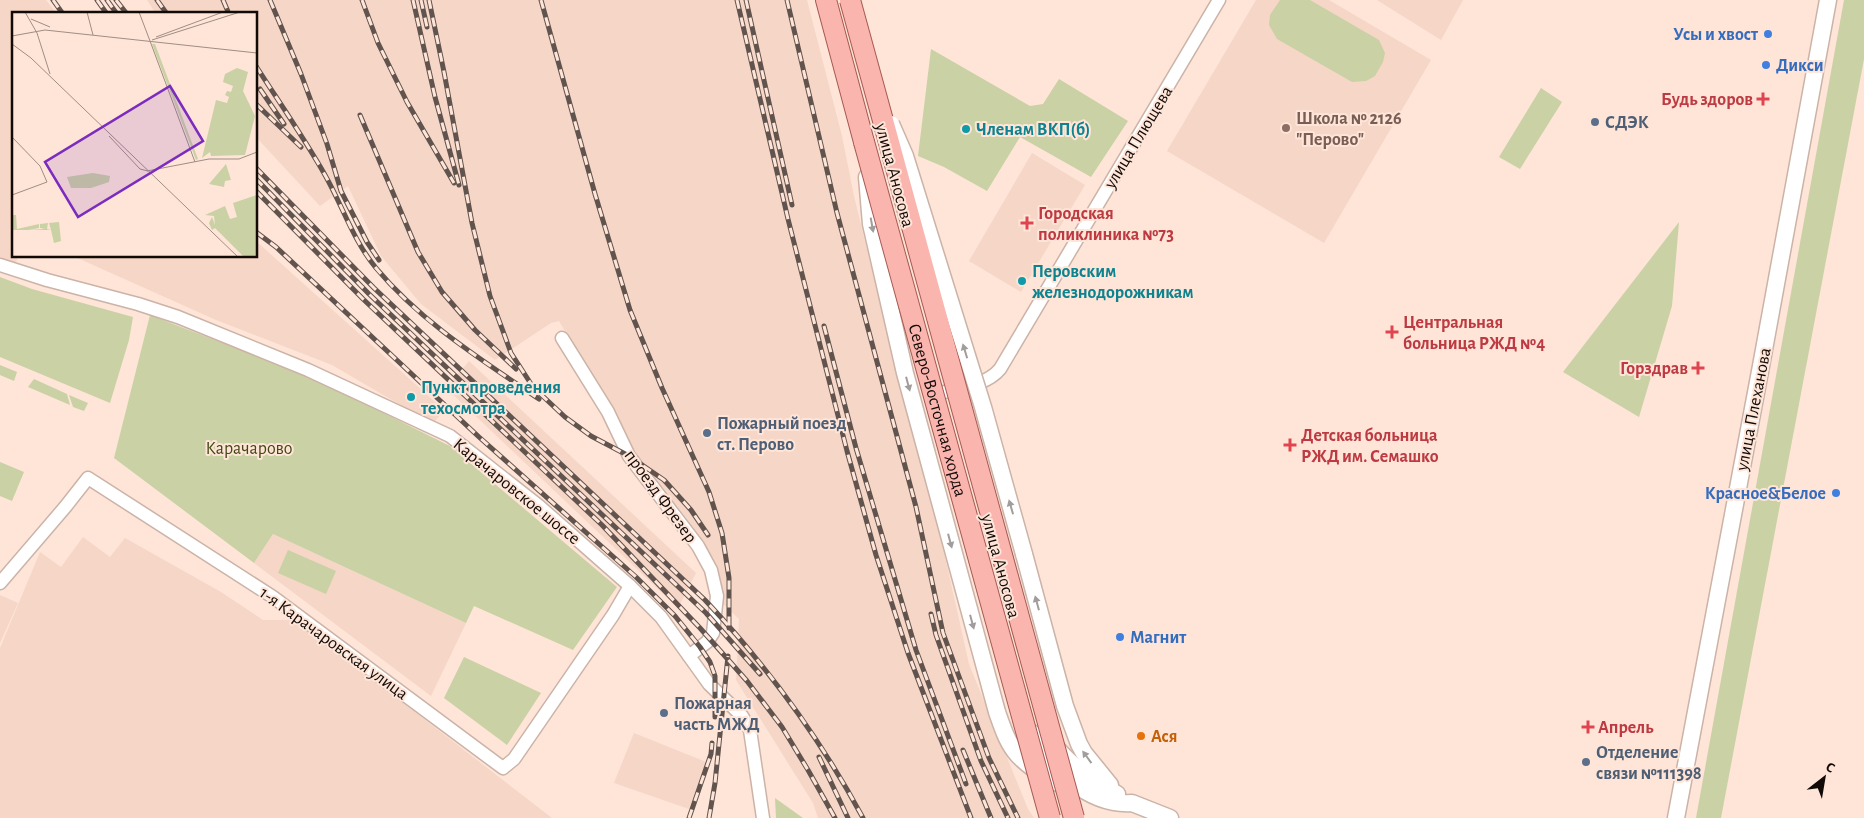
<svg xmlns="http://www.w3.org/2000/svg" width="1864" height="818" font-family="'Alegreya Sans',sans-serif">
	<style>
		.built { fill: #f6d6c6 }
		.green { fill: #cad1a4 }
		.lines { fill: none; stroke-linecap: round; stroke-linejoin: round }
		.minor-casing { stroke: #cbb3a7; stroke-width: 15 }
		.tertiary-casing { stroke: #cbb3a7; stroke-width: 19 }
		.primary-casing { stroke: #a65951; stroke-width: 22 }
		.minor { stroke: #fff; stroke-width: 12 }
		.tertiary { stroke: #fff; stroke-width: 16 }
		.primary { stroke: #fab5af; stroke-width: 20 }
		.rail-casing { stroke: #61534d; stroke-width: 5 }
		.rail { stroke: #fee5d8; stroke-width: 3; stroke-dasharray: 9; stroke-linecap: butt }
		.tertiary-bridge-casing { stroke: #cbb3a7; stroke-width: 19; stroke-linecap: butt }
		.primary-bridge-casing { stroke: #a65951; stroke-width: 22; stroke-linecap: butt }
		.tertiary-bridge { stroke: #fff; stroke-width: 16 }
		.primary-bridge { stroke: #fab5af; stroke-width: 20 }
		.oneway { fill: #a09d9c }
		.shop-dot { fill: #3f7fe0; stroke: #fee5d8; stroke-width: 2 }
		.health-dot { fill: #e0444e; stroke: #fee5d8; stroke-width: 2 }
		.service-dot { fill: #5c6f8a; stroke: #fee5d8; stroke-width: 2 }
		.education-dot { fill: #8d6e63; stroke: #fee5d8; stroke-width: 2 }
		.culture-dot { fill: #0f9aa8; stroke: #fee5d8; stroke-width: 2 }
		.food-dot { fill: #e8710a; stroke: #fee5d8; stroke-width: 2 }
		.labels { text-anchor: middle; stroke-width: 4; stroke-linejoin: round; paint-order: stroke }
		.shop-label { font-size: 18px; font-weight: bold; fill: #366cbe; stroke: #fee5d8; text-anchor: end }
		.health-label { font-size: 18px; font-weight: bold; fill: #be3a42; stroke: #fee5d8; text-anchor: start }
		.education-label { font-size: 18px; font-weight: bold; fill: #785e54; stroke: #fee5d8; text-anchor: start }
		.service-label { font-size: 18px; font-weight: bold; fill: #4e5e75; stroke: #fee5d8; text-anchor: start }
		.culture-label { font-size: 18px; font-weight: bold; fill: #0d838f; stroke: #fee5d8; text-anchor: start }
		.street-label { font-size: 18px; fill: #120a07; stroke: #fee5d8 }
		.park-label { font-size: 18px; fill: #434812; stroke: #fee5d8 }
		.food-label { font-size: 18px; font-weight: bold; fill: #c56008; stroke: #fee5d8; text-anchor: start }
		.inset-road { fill: none; stroke: #a08d84; stroke-width: 1 }
		.view { fill: #7b2cbf; fill-opacity: 0.15; stroke: #7b2cbf; stroke-width: 2.5 }
		.inset-edge { fill: none; stroke: #120a07; stroke-width: 2.5 }
	</style>
	<rect width="100%" height="100%" fill="#fee5d8"/>
	<!-- built -->
	<g class="built">
		<polygon points="0,0 46,0 57,14 14,14 14,256 19,256 15,264 0,260"/>
		<polygon points="147,0 807,0 842,136 854,196 885,324 931,494 969,664 1028,809 1034,818 818,818 813,803 736,680 739,619 719,600 704,545 684,515 635,455 609,406 559,321 551,323 495,360 421,304 381,256 348,186 320,206 256,137 256,14 156,14"/>
		<polygon points="1256,0 1329,0 1431,60 1324,243 1167,151"/>
		<polygon points="1377,0 1463,0 1441,40"/>
		<polygon points="1032,153 1085,185 1021,292 969,261"/>
		<polygon points="256,241 444,410 433,424 332,365 216,320 73,256 256,256"/>
		<polygon points="469,361 696,573 678,608 446,388"/>
		<polygon points="273,534 466,623 431,696 254,563"/>
		<polygon points="83,537 110,557 125,538 221,592 263,620 296,620 552,818 0,818 0,648 40,552 61,567"/>
		<polygon points="0,595 18,603 0,643"/>
		<polygon points="634,733 706,762 689,809 614,783"/>
	</g>
	<!-- green -->
	<g class="green">
		<polygon points="1280,0 1310,0 1379,40 1385,53 1383,62 1375,76 1366,81 1352,82 1277,39 1269,25 1270,15"/>
		<polygon points="1844,0 1864,0 1864,59 1721,818 1696,818"/>
		<polygon points="931,49 1030,106 1043,104 1059,79 1128,121 1091,177 1020,137 987,191 944,167 918,156"/>
		<polygon points="1541,88 1562,102 1520,169 1499,157"/>
		<polygon points="1679,222 1672,306 1639,417 1563,372"/>
		<polygon points="0,277 32,289 133,317 129,340 110,403 0,357"/>
		<polygon points="150,315 313,378 450,446 617,587 573,650 474,606 466,623 273,534 254,563 114,458"/>
		<polygon points="0,365 17,372 14,381 0,375"/>
		<polygon points="34,379 67,394 70,405 28,387"/>
		<polygon points="69,395 88,403 84,411 73,407"/>
		<polygon points="0,462 24,472 12,501 0,496"/>
		<polygon points="288,550 336,571 326,594 278,573"/>
		<polygon points="464,657 541,693 507,745 444,698"/>
		<polygon points="775,798 803,818 776,818"/>
	</g>
	<g class="lines">
		<defs>
			<g id="minor">
				<polyline points="0,265 47,280 138,304 178,317 308,370 450,436 539,506 630,586 661,617 709,684 742,716 750,730 763,818"/>
				<polyline points="562,338 608,412 629,456 698,546 711,570 717,596 713,633 707,642 689,656"/>
				<path d="M 937,394 C 957,388 986,386 1000,369 L 1219,0"/>
				<polyline points="0,583 66,506 88,478 273,597 503,768 514,759 613,615 630,586"/>
			</g>
			<g id="tertiary">
				<path d="M 867,177 L 871,224 L 905,373 L 997,712 C 1002,726 1007,743 1018,755 C 1031,769 1053,782 1072,789"/>
				<polyline points="1024,554 1065,706 1079,744 1084,753 1110,785"/>
				<path d="M 1032,733 C 1051,768 1088,806 1132,803 L 1170,818"/>
				<path d="M 1054,745 C 1072,767 1093,781 1117,794"/>
				<polyline points="1676,818 1761,366 1828,0"/>
			</g>
			<polyline id="primary" points="826,0 864,142"/>
		</defs>
		<!-- minor casing -->
		<use href="#minor" class="minor-casing"/>
		<!-- tertiary casing -->
		<use href="#tertiary" class="tertiary-casing"/>
		<!-- primary casing -->
		<use href="#primary" class="primary-casing"/>
		<!-- minor -->
		<use href="#minor" class="minor"/>
		<!-- tertiary -->
		<use href="#tertiary" class="tertiary"/>
		<!-- primary -->
		<use href="#primary" class="primary"/>
		<defs>
			<g id="rail">
				<polyline points="53,0 63,14"/>
				<polyline points="97,0 107,14"/>
				<polyline points="107,0 117,14"/>
				<polyline points="116,0 127,14"/>
				<polyline points="157,0 167,14"/>
				<polyline points="223,0 229,14"/>
				<polyline points="270,0 301,74 327,144 341,191 367,242 379,260"/>
				<polyline points="362,0 378,43 407,102 454,183"/>
				<polyline points="413,0 435,97 459,185"/>
				<polyline points="421,0 427,27"/>
				<polyline points="429,0 444,72 472,223 490,296 511,353 533,387 565,417 591,436 629,456 664,480 691,510 708,535"/>
				<polyline points="541,0 595,194 630,310 662,388 709,492 722,533 729,578 729,628"/>
				<polyline points="737,0 788,219 847,451 876,555 908,653 971,818"/>
				<polyline points="746,0 792,205"/>
				<polyline points="787,0 837,213 916,507 943,633 989,758 1018,818"/>
				<path d="M 256,66 C 279,102 304,138 325,175 C 343,207 353,240 376,268 C 421,322 482,360 539,399"/>
				<polyline points="260,89 284,124"/>
				<polyline points="256,104 301,147"/>
				<polyline points="360,115 418,252 442,292 475,330 516,369"/>
				<path d="M 256,168 L 374,288 L 705,600 C 767,666 820,738 863,818"/>
				<polyline points="256,179 369,294 706,613 760,674"/>
				<polyline points="256,191 363,299 602,525 700,628 747,681 782,727 808,770 835,818"/>
				<polyline points="256,232 276,247 479,437 636,577 675,616 700,647 710,662 715,676 715,717"/>
				<polyline points="824,326 856,448 916,650 966,784"/>
				<polyline points="931,614 936,635 981,761 1008,818"/>
				<polyline points="963,750 991,818"/>
				<polyline points="819,757 848,818"/>
				<polyline points="689,818 711,754 712,743"/>
				<polyline points="709,818 715,783 728,656"/>
			</g>
		</defs>
		<!-- rail casing -->
		<use href="#rail" class="rail-casing"/>
		<!-- rail -->
		<use href="#rail" class="rail"/>
		<defs>
			<polyline id="tertiary-bridge" points="891,124 905,156 983,407 1024,554"/>
			<g id="primary-bridge">
				<polyline points="850,0 1074,818"/>
				<path id="s1" d="M 864,142 L 1050,818"/>
			</g>
		</defs>
		<!-- tertiary-bridge casing -->
		<use href="#tertiary-bridge" class="tertiary-bridge-casing"/>
		<!-- primary-bridge casing -->
		<use href="#primary-bridge" class="primary-bridge-casing"/>
		<!-- tertiary-bridge -->
		<use href="#tertiary-bridge" class="tertiary-bridge"/>
		<!-- primary-bridge -->
		<use href="#primary-bridge" class="primary-bridge"/>
	</g>
	<!-- one-way arrows -->
	<defs><path id="oneway-solid" d="M-6-.8H1V-3.2L6.5 0L1 3.2V.8H-6Z" transform="scale(1.25)"/></defs>
	<g class="oneway">
		<use href="#oneway-solid" transform="translate(872 225) rotate(80)"/>
		<use href="#oneway-solid" transform="translate(965 351) rotate(-107)"/>
		<use href="#oneway-solid" transform="translate(908 384) rotate(75)"/>
		<use href="#oneway-solid" transform="translate(1011 507) rotate(-106)"/>
		<use href="#oneway-solid" transform="translate(950 541) rotate(75)"/>
		<use href="#oneway-solid" transform="translate(1037 603) rotate(-105)"/>
		<use href="#oneway-solid" transform="translate(972 622) rotate(75)"/>
		<use href="#oneway-solid" transform="translate(1087 757) rotate(-126)"/>
	</g>
	<!-- markers -->
	<g class="shop-dot">
		<circle cx="1768" cy="34" r="5"/>
		<circle cx="1766" cy="65" r="5"/>
		<circle cx="1836" cy="493" r="5"/>
		<circle cx="1120" cy="637" r="5"/>
	</g>
	<g class="health-dot">
		<path d="M1760.5 91.5h5v5h5v5h-5v5h-5v-5h-5v-5h5z"/>
		<path d="M1024.5 215.5h5v5h5v5h-5v5h-5v-5h-5v-5h5z"/>
		<path d="M1389.5 324.5h5v5h5v5h-5v5h-5v-5h-5v-5h5z"/>
		<path d="M1695.5 360.5h5v5h5v5h-5v5h-5v-5h-5v-5h5z"/>
		<path d="M1287.5 437.5h5v5h5v5h-5v5h-5v-5h-5v-5h5z"/>
		<path d="M1585.5 719.5h5v5h5v5h-5v5h-5v-5h-5v-5h5z"/>
	</g>
	<g class="service-dot">
		<circle cx="1595" cy="122" r="5"/>
		<circle cx="707" cy="433" r="5"/>
		<circle cx="664" cy="713" r="5"/>
		<circle cx="1586" cy="762" r="5"/>
	</g>
	<circle class="education-dot" cx="1286" cy="128" r="5"/>
	<g class="culture-dot">
		<circle cx="966" cy="129" r="5"/>
		<circle cx="1022" cy="281" r="5"/>
		<circle cx="411" cy="397" r="5"/>
	</g>
	<circle class="food-dot" cx="1141" cy="736" r="5"/>
	<g class="labels">
		<!-- shop labels -->
		<g class="shop-label">
			<text x="1758" y="40">Усы и хвост</text>
			<text x="1776" y="71" text-anchor="start">Дикси</text>
			<text x="1826" y="499">Красное&amp;Белое</text>
			<text x="1130" y="643" text-anchor="start">Магнит</text>
		</g>
		<!-- health labels -->
		<g class="health-label">
			<text x="1753" y="105" text-anchor="end">Будь здоров</text>
			<text x="1038" y="219">Городская<tspan x="1038" dy="21">поликлиника №73</tspan></text>
			<text x="1403" y="328">Центральная<tspan x="1403" dy="21">больница РЖД №4</tspan></text>
			<text x="1688" y="374" text-anchor="end">Горздрав</text>
			<text x="1301" y="441">Детская больница<tspan x="1301" dy="21">РЖД им. Семашко</tspan></text>
			<text x="1598" y="733">Апрель</text>
		</g>
		<!-- education labels -->
		<g class="education-label">
			<text x="1296" y="124">Школа № 2126<tspan x="1296" dy="21">"Перово"</tspan></text>
		</g>
		<!-- service labels -->
		<g class="service-label">
			<text x="1605" y="128">СДЭК</text>
			<text x="717" y="429">Пожарный поезд<tspan x="717" dy="21">ст. Перово</tspan></text>
			<text x="674" y="709">Пожарная<tspan x="674" dy="21">часть МЖД</tspan></text>
			<text x="1596" y="758">Отделение<tspan x="1596" dy="21">связи №111398</tspan></text>
		</g>
		<!-- culture labels -->
		<g class="culture-label">
			<text x="976" y="135">Членам ВКП(б)</text>
			<text x="1032" y="277">Перовским<tspan x="1032" dy="21">железнодорожникам</tspan></text>
			<text x="421" y="393">Пункт проведения<tspan x="421" dy="21">техосмотра</tspan></text>
		</g>
		<!-- street labels -->
		<g class="street-label">
			<text transform="translate(1138 137) rotate(-59)" y="6">улица Плющева</text>
			<text transform="translate(895 175) rotate(75)" y="6">улица Аносова</text>
			<text dy="6" stroke="none"><textPath href="#s1" startOffset="278">Северо-Восточная хорда</textPath></text>
			<text transform="translate(1753 409) rotate(-79)" y="6">улица Плеханова</text>
			<text transform="translate(517 491) rotate(39)" y="6">Карачаровское шоссе</text>
			<text transform="translate(661 496) rotate(54)" y="6">проезд Фрезер</text>
			<text transform="translate(1001 566) rotate(75)" y="6">улица Аносова</text>
			<text transform="translate(334 643) rotate(36)" y="6">1-я Карачаровская улица</text>
		</g>
		<!-- park labels -->
		<g class="park-label">
			<text x="249" y="454">Карачарово</text>
		</g>
		<!-- food labels -->
		<g class="food-label">
			<text x="1151" y="742">Ася</text>
		</g>
	</g>
	<!-- overview -->
	<g transform="translate(12 12)">
		<rect width="245" height="245" fill="#fee5d8"/>
		<path d="M 140,32 L 143,32 L 186,147 L 184,148 ZM 225,56 L 236,60 L 231,79 L 243,104 L 233,143 L 199,144 L 198,140 L 190,146 L 204,88 L 215,91 L 217,85 L 213,83 L 215,79 L 219,80 L 221,74 L 211,70 L 213,62 ZM 214,152 L 219,168 L 213,169 L 212,175 L 197,172 ZM 81,161 L 98,164 L 97,170 L 79,176 L 59,176 L 55,165 ZM 245,183 L 245,245 L 232,245 L 203,216 L 200,218 L 197,211 L 200,205 L 203,213 L 202,204 L 193,203 L 213,194 L 218,207 L 225,205 L 221,191 ZM 0,203 L 4,203 L 5,217 L 27,212 L 27,216 L 16,218 L 33,217 L 28,216 L 28,212 L 36,211 L 35,217 L 39,218 L 37,211 L 47,210 L 49,229 L 42,231 L 39,218 L 0,218 Z" fill="#cad1a4"/>
		<path class="inset-road" d="M 13,0 L 25,21 L 38,62M 75,0 L 81,23M 127,0 L 138,29M 19,7 L 38,15M 0,24 L 33,18 L 245,41M 144,25 L 211,0M 140,28 L 228,0M 138,29 L 183,150M 0,32 L 19,46 L 226,245M 97,124 L 128,157 L 136,159M 0,125 L 28,154 L 35,170 L 0,183M 135,159 L 197,147 L 227,147 L 245,140"/>
		<path class="view" d="M 158,74 L 191,129 L 66,205 L 33,150 Z"/>
		<rect width="245" height="245" class="inset-edge"/>
	</g>
	<!-- north arrow -->
	<g transform="translate(1824 778) rotate(31)" stroke="#fee5d8" stroke-width="4" paint-order="stroke">
	<path d="M0-4L9 19L0 12L-9 19Z" fill="#120a07"/>
	<text y="-8" font-size="14" font-weight="bold" text-anchor="middle" fill="#120a07">С</text>
	</g>
</svg>
